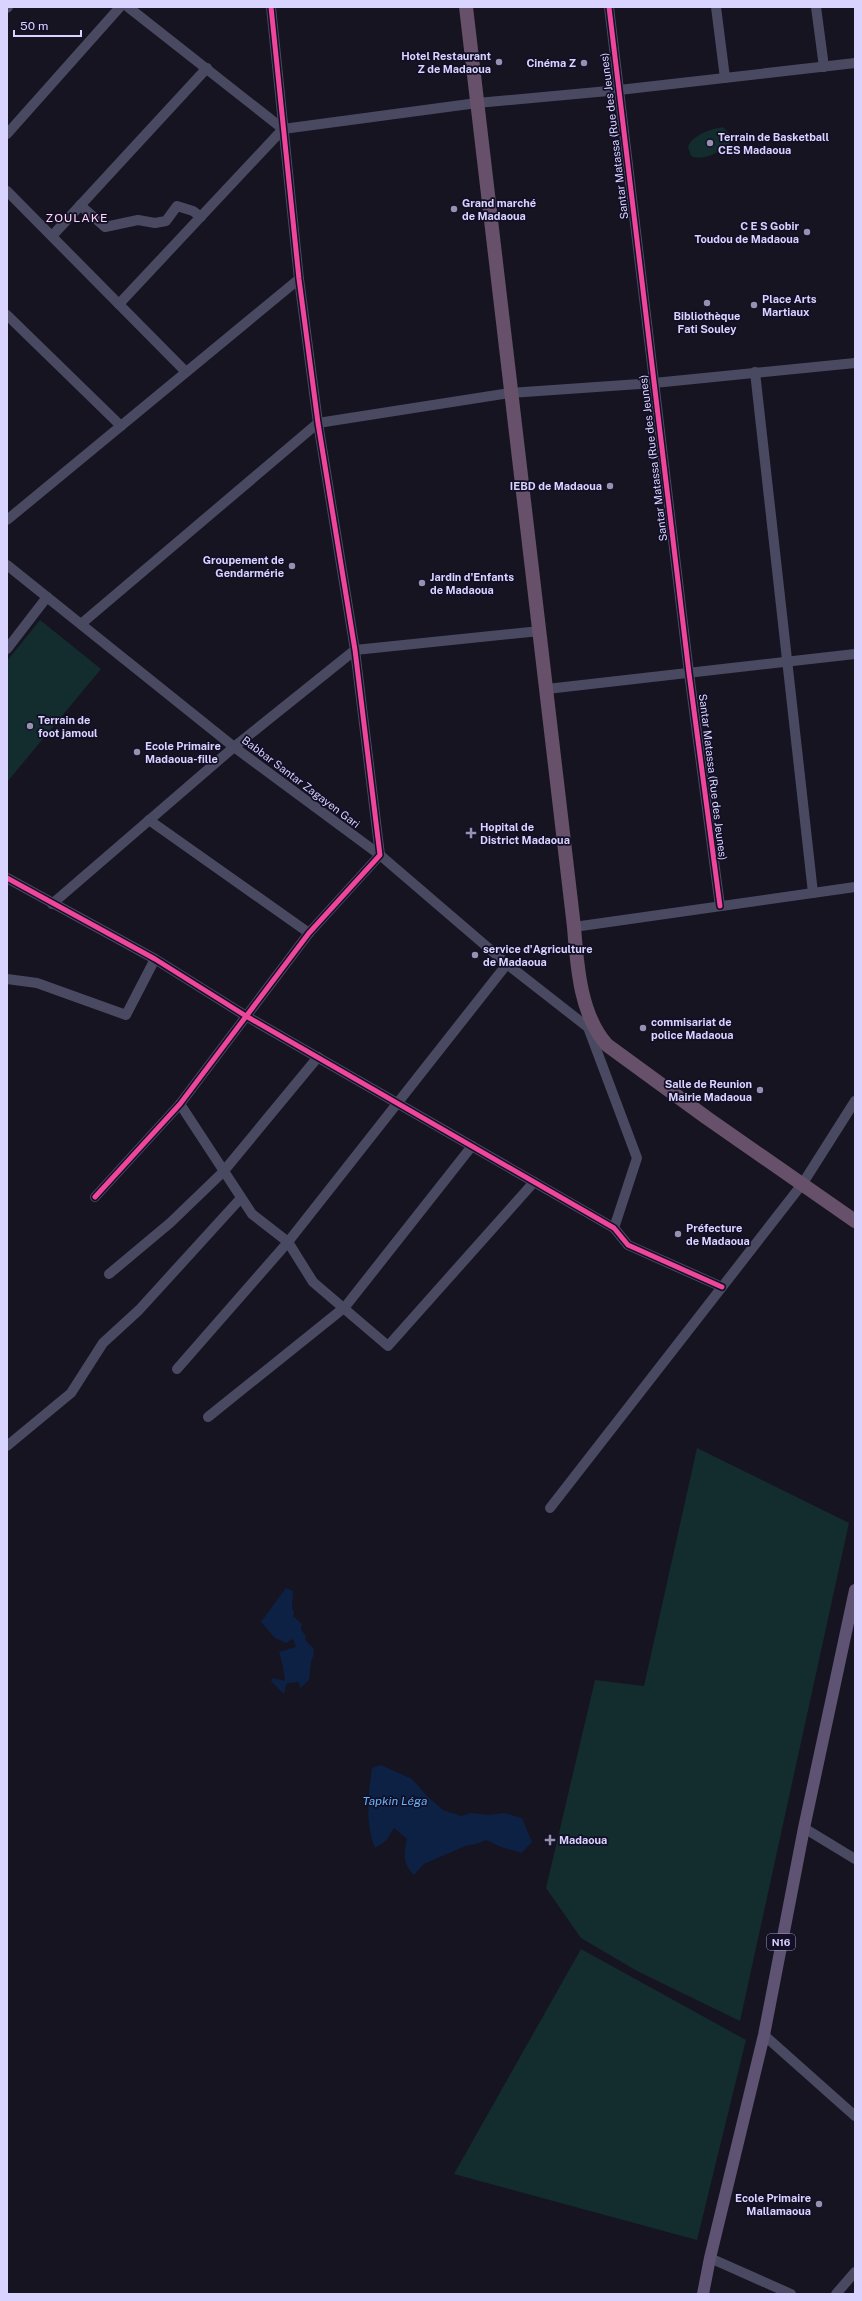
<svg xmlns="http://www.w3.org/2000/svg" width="862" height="2301" font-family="'Public Sans',sans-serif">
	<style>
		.green { fill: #132c2d }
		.water { fill: #0d2144 }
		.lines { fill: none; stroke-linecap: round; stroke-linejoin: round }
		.minor { stroke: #4a4962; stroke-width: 10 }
		.major { stroke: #5e5373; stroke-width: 12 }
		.highway { stroke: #67516a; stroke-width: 14 }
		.cycleway-casing { stroke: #130f26; stroke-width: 8 }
		.cycleway { stroke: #ed469a; stroke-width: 5 }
		.poi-dot { fill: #9591b1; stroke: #130f26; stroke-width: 1.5 }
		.labels { text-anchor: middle; stroke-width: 3.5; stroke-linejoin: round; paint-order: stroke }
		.shield { fill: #130f26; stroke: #9e99be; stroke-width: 1 }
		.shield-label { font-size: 10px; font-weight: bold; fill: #d9d4ff }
		.poi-label { font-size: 11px; font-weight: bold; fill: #d9d4ff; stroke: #130f26; text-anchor: start }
		.street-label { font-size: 11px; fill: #d9d4ff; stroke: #130f26 }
		.neighbourhood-label { font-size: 12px; letter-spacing: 1px; fill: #ffd6f0; stroke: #130f26 }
		.water-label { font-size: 12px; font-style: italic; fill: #62b6ff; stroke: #130f26 }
	</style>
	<rect width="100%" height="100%" fill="#161421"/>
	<!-- green -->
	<g class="green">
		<path d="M 723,127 L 730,135 L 731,142 C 723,151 703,162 691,156 L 688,147 C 692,135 711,129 723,127 Z"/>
		<polygon points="40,620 101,669 7,782 7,661"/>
		<polygon points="697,1448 849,1523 740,2021 637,1971 581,1938 546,1888 595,1680 644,1686"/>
		<polygon points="581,1949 746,2040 697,2240 454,2174"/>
	</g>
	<!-- water -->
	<g class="water">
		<polygon points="286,1588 293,1591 292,1608 294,1613 293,1616 302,1624 301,1629 306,1637 305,1640 313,1648 314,1654 311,1662 309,1680 300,1688 299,1682 288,1683 285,1687 285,1692 283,1693 271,1681 273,1678 285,1681 283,1666 279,1652 296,1647 293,1639 286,1643 275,1638 261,1622"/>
		<path d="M 381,1765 L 412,1779 L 427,1796 L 443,1810 L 461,1816 L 471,1813 L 489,1815 L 504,1813 L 522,1818 L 532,1842 L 521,1853 L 501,1847 L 486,1840 L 476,1844 L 465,1846 L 424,1864 L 414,1875 C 402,1864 404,1854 407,1839 L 394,1828 L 386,1841 L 375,1848 C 365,1823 368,1795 372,1768 Z"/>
	</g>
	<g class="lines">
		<!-- minor -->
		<g class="minor">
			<polyline points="128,7 283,129"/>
			<polyline points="609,7 689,673 720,906"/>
			<polyline points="716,7 725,78"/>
			<polyline points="816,7 824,67"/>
			<polyline points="7,8 8,7"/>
			<polyline points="7,134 120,7"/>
			<polyline points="7,191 186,372"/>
			<polyline points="80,205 105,227 138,220 155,223 166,221 177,206 193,211 201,217"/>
			<polyline points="52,236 207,68"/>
			<polyline points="119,304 283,129 477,103 619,90 855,63"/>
			<polyline points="7,315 121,426"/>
			<polyline points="755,372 813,893"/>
			<polyline points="7,520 299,279"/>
			<polyline points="7,565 234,747 380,855 507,964 599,1036"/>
			<polyline points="81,624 318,423 510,393 654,383 855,363"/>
			<polyline points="7,649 47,597"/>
			<polyline points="547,689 855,654"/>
			<polyline points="149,820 309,933"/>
			<polyline points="7,878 155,959 246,1016 614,1228 628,1245 722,1287"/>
			<polyline points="52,904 234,747 355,650 540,631"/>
			<polyline points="574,927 855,887"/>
			<polyline points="7,979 37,983 126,1015 155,959"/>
			<polyline points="589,1030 637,1158 614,1228"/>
			<polyline points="180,1104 252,1214 288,1242 313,1282 388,1346 534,1182"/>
			<polyline points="95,1197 180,1104 309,933 380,855 355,650 318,423 299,279 271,7"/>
			<polyline points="109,1274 170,1223 223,1172 318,1057"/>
			<polyline points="177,1369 288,1242 507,964"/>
			<polyline points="208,1417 345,1307 472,1146"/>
			<polyline points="7,1446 71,1393 103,1343 139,1310 241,1198"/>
			<polyline points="550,1508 803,1183 855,1101"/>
			<polyline points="804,1828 855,1859"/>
			<polyline points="764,2035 855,2116"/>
			<polyline points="710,2258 791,2294"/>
			<polyline points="836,2294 855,2272"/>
		</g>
		<!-- major -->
		<polyline class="major" points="703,2294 710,2258 764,2035 804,1828 855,1590"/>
		<!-- highway -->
		<path class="highway" d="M 466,7 L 574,927 C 577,965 580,1015 607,1045 L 707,1118 L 855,1221"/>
		<defs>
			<g id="cycleway">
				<polyline points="609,7 689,673 720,906"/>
				<polyline points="7,878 155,959 246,1016 614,1228 628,1245 722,1287"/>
				<polyline points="95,1197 180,1104 309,933 380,855 355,650 318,423 299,279 271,7"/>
			</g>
		</defs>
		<!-- cycleway casing -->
		<use href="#cycleway" class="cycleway-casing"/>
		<!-- cycleway -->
		<use href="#cycleway" class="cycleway"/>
	</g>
	<!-- markers -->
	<g class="poi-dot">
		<circle cx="499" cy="62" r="4"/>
		<circle cx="584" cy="63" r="4"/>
		<circle cx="710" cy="143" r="4"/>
		<circle cx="454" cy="209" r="4"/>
		<circle cx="807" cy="232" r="4"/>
		<circle cx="707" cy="303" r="4"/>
		<circle cx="754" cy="305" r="4"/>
		<circle cx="610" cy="486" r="4"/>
		<circle cx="292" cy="566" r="4"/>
		<circle cx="422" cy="583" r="4"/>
		<circle cx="30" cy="726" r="4"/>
		<circle cx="137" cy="752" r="4"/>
		<path d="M469 827h4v4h4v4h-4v4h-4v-4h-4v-4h4z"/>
		<circle cx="475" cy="955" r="4"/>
		<circle cx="643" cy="1028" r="4"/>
		<circle cx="760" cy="1090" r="4"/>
		<circle cx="678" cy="1234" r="4"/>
		<path d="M548 1834h4v4h4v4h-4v4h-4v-4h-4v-4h4z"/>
		<circle cx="819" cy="2204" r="4"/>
	</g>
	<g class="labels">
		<!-- shield labels -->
		<rect class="shield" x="767" y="1934" width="28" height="16" rx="3"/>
		<g class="shield-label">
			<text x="781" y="1946">N16</text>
		</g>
		<!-- poi labels -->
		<g class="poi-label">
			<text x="491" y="60" text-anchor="end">Hotel Restaurant<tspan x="491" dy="13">Z de Madaoua</tspan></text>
			<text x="576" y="67" text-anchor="end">Cinéma Z</text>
			<text x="718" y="141">Terrain de Basketball<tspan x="718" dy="13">CES Madaoua</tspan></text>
			<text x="462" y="207">Grand marché<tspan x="462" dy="13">de Madaoua</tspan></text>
			<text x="799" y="230" text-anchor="end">C E S Gobir<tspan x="799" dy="13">Toudou de Madaoua</tspan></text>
			<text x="762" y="303">Place Arts<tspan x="762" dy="13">Martiaux</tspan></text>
			<text x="707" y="320" text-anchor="middle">Bibliothèque<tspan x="707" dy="13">Fati Souley</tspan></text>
			<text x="602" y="490" text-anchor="end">IEBD de Madaoua</text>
			<text x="284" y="564" text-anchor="end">Groupement de<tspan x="284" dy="13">Gendarmérie</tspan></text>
			<text x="430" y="581">Jardin d'Enfants<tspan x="430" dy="13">de Madaoua</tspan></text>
			<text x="38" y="724">Terrain de<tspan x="38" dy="13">foot jamoul</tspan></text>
			<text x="145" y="750">Ecole Primaire<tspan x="145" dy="13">Madaoua-fille</tspan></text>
			<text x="480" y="831">Hopital de<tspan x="480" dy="13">District Madaoua</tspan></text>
			<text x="483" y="953">service d'Agriculture<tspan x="483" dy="13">de Madaoua</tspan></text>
			<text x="651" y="1026">commisariat de<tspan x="651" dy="13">police Madaoua</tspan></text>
			<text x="752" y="1088" text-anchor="end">Salle de Reunion<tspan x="752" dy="13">Mairie Madaoua</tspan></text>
			<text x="686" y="1232">Préfecture<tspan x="686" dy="13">de Madaoua</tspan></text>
			<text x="559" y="1844">Madaoua</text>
			<text x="811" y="2202" text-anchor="end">Ecole Primaire<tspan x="811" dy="13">Mallamaoua</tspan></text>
		</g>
		<!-- street labels -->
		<g class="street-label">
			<text transform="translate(614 136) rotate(-97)" y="4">Santar Matassa (Rue des Jeunes)</text>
			<text transform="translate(653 458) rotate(-97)" y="4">Santar Matassa (Rue des Jeunes)</text>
			<text transform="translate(713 777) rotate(83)" y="4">Santar Matassa (Rue des Jeunes)</text>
			<text transform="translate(301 782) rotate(37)" y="4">Babbar Santar Zagayen Gari</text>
		</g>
		<!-- neighbourhood labels -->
		<g class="neighbourhood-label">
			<text x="77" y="222">ZOULAKE</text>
		</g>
		<!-- water labels -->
		<g class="water-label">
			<text x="395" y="1805">Tapkin Léga</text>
		</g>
	</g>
	<!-- border -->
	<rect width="862" height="2301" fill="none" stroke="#d9d4ff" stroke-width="16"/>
	<!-- scale -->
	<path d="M14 30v6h67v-6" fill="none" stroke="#d9d4ff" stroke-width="2"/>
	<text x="20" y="30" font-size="12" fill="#d9d4ff" stroke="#130f26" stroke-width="3" paint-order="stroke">50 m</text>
</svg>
